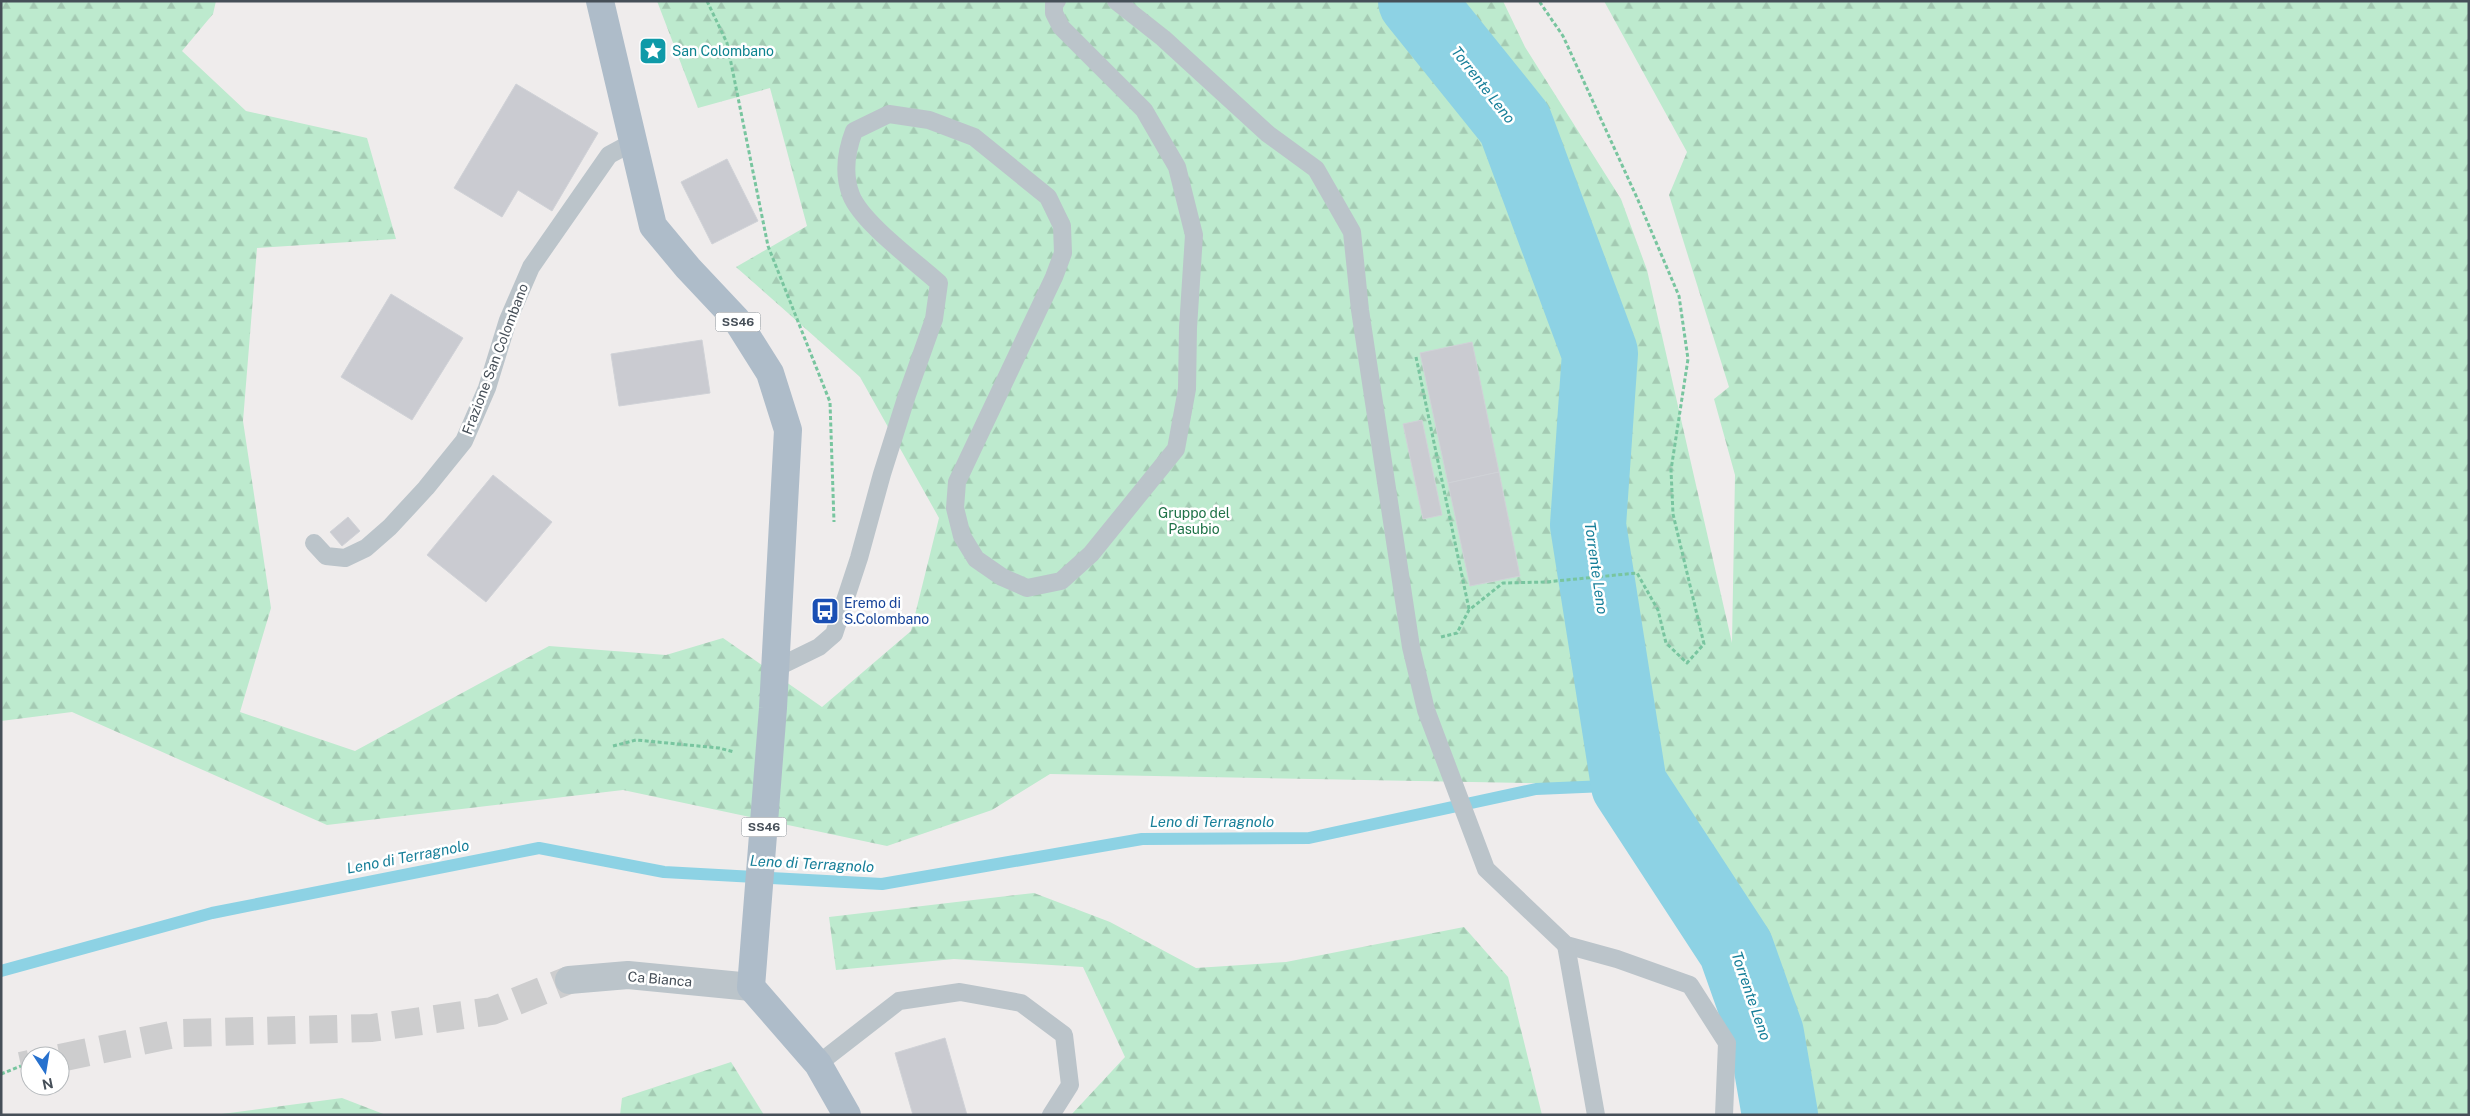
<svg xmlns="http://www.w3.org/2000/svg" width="2470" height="1116" font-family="'Public Sans',sans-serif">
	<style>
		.forest { fill: url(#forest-firs) }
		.water { fill: url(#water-ripples) }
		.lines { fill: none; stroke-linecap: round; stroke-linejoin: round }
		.stream { stroke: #8dd2e4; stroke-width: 12 }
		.river { stroke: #8dd2e4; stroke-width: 76 }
		.building { fill: #cacbd1; stroke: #d0d2d7 }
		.street-tunnel { stroke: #cdcdce; stroke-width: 28; stroke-dasharray: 28 14; stroke-linecap: butt }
		.path { stroke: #78c59f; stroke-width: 3; stroke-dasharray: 4 2.5; stroke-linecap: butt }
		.lane { stroke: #bbc4ca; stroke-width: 18 }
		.street { stroke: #bbc4ca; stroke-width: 28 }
		.primary { stroke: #aebcc9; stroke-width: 28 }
		.labels { text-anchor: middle; stroke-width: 5; stroke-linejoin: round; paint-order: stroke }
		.shield { fill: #fff; stroke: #7e848a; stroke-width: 1 }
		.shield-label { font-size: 12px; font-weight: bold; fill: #464f58 }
		.culture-label { font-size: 14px; fill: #0d838f; stroke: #fff; text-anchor: start }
		.street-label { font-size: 14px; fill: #464f58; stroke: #fff }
		.park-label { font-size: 14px; fill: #1e7247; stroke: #fff }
		.transit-label { font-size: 14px; fill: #164399; stroke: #fff; text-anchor: start }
		.water-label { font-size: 15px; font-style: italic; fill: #177f99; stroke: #fff }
	</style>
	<defs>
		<pattern id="forest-firs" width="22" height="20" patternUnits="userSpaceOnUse" patternTransform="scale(1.25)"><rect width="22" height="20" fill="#bdeace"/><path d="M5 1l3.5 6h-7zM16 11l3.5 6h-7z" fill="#a4cab3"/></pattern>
		<pattern id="water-ripples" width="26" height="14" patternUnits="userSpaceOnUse" patternTransform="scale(1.25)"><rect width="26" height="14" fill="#8dd2e4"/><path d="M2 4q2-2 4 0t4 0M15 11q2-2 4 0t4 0" fill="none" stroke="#75adbc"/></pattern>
	</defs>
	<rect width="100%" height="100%" fill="#efecec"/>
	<!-- forest -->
	<g class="forest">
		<polygon points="1,1 216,1 213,14 182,51 246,111 367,138 396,239 257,248 243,421 271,608 240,712 355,751 549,646 666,655 723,638 822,707 911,631 939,518 860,377 736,267 807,226 770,88 698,108 657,1 1503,1 1525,47 1621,199 1647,270 1732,643 1735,475 1714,399 1729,387 1669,195 1687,152 1604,1 2469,1 2469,1115 1798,1115 1629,785 1050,774 992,810 887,846 623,790 327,825 72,712 1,721"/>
		<polygon points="1034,893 1110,922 1196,968 1286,962 1464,927 1508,977 1542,1115 1071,1115 1125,1057 1083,967 954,959 836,970 829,917"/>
		<polygon points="731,1062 764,1115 620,1115 622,1098"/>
		<polygon points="342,1098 386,1115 214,1115"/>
	</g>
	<!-- water -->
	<polygon class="water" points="1713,844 1756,966 1793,1102 1793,1115 1758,1115 1756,1049 1725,971 1655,870 1677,858"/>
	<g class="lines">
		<!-- stream -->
		<polyline class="stream" points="1,971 212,913 539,848 664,872 882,884 1142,839 1309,838 1536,789 1629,785"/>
		<!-- river -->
		<polyline class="river" points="1416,1 1515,124 1600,353 1588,525 1629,785 1736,949 1766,1034 1780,1115"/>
	</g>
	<!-- building -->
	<g class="building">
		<polygon points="516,84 598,133 552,211 518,190 502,217 454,188"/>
		<polygon points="727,159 758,221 712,244 681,182"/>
		<polygon points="391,294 463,338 412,420 341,377"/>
		<polygon points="702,340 710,393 619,406 611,354"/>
		<polygon points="1472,342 1499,472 1448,483 1420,353"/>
		<polygon points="1422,420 1442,515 1423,519 1403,424"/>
		<polygon points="1499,472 1520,576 1470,586 1448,483"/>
		<polygon points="493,475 552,522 486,602 427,555"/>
		<polygon points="348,517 360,531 342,546 330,532"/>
		<polygon points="945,1038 967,1115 913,1115 895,1053"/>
	</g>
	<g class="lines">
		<!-- street-tunnel -->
		<g class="street-tunnel">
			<polyline points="60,1058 180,1033 372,1028 492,1011 569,980"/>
			<polyline points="21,1066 30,1064"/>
		</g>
		<!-- path -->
		<g class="path">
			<polyline points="707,1 727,43 768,246 830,402 834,522"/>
			<polyline points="1416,357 1469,609"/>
			<polyline points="1441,637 1457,633 1469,610 1503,583 1546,582 1637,573 1658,610 1666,643 1687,663 1704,644 1673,514 1671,470 1688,359 1679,296 1638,200 1563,36 1539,1"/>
			<polyline points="613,746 636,740 719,748 734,752"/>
			<polyline points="1,1074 21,1066"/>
		</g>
		<!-- lane -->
		<g class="lane">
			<polyline points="1116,1 1163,38 1268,134 1316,169 1352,232 1360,310 1411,647 1426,710 1486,869 1566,945 1617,959 1690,985 1727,1043 1724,1115"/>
			<polyline points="314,543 326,556 345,558 366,548 390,527 426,488 464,441 487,388 508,320 531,267 609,155 633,142"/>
			<path d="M 774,669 L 819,647 L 834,634 L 859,558 L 882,474 L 907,395 L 934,319 L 939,283 C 916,262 862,223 851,195 C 843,174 846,152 854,131 L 889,114 L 929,120 L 974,137 L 1048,197 L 1062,226 L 1063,253 L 1054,277 L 957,482 L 955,508 L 962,536 L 976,559 L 1002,577 L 1027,588 L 1061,581 L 1091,554 L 1176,449 L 1187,389 L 1188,328 L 1194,235 L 1177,167 L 1144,110 L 1061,27 L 1054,13 L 1054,4 L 1057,1"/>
			<polyline points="1566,945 1596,1115"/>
			<polyline points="818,1064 899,1001 960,992 1021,1003 1064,1035 1070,1085 1051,1115"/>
		</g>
		<!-- street -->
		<polyline class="street" points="569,980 628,975 751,987"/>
		<!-- primary -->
		<polyline class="primary" points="600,1 653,226 688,268 736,319 770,373 788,430 773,708 751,987 818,1064 847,1115"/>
	</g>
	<!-- icons -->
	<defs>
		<symbol id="sight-square" viewBox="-11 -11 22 22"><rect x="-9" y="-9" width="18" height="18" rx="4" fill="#0f9aa8" stroke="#fff"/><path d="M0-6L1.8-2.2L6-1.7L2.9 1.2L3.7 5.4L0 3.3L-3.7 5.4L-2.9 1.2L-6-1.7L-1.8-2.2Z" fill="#fff"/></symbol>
		<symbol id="bus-square" viewBox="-11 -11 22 22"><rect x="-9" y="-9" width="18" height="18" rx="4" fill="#1a4fb4" stroke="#fff"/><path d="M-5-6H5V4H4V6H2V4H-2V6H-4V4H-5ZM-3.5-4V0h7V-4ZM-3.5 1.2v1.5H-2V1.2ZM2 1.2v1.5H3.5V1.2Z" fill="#fff"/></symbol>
	</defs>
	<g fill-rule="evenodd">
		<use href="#sight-square" x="637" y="35" width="32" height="32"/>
		<use href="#bus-square" x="809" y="595" width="32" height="32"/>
	</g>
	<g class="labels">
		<!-- shield labels -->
		<g class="shield">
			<rect x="715.5" y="312.5" width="45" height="19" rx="4"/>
			<rect x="741.5" y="817.5" width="45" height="19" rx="4"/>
		</g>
		<g class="shield-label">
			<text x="738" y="326">SS46</text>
			<text x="764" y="831">SS46</text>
		</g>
		<!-- culture labels -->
		<g class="culture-label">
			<text x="672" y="56">San Colombano</text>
		</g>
		<!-- street labels -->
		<g class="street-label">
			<text transform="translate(495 359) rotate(-69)" y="5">Frazione San Colombano</text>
			<text transform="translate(660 979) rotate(5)" y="5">Ca Bianca</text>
		</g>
		<!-- park labels -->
		<g class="park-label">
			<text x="1194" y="518">Gruppo del<tspan x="1194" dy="16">Pasubio</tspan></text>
		</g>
		<!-- transit labels -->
		<g class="transit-label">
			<text x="844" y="608">Eremo di<tspan x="844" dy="16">S.Colombano</tspan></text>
		</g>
		<!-- water labels -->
		<g class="water-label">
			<text transform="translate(1483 85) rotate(52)" y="5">Torrente Leno</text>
			<text transform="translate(1596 568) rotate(82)" y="5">Torrente Leno</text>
			<text x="1212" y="827">Leno di Terragnolo</text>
			<text transform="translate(408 857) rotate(-11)" y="5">Leno di Terragnolo</text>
			<text transform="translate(812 864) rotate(3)" y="5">Leno di Terragnolo</text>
			<text transform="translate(1751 996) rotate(71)" y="5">Torrente Leno</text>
		</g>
	</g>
	<!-- border -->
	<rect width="2470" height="1116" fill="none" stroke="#464f58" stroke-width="5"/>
	<!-- north arrow -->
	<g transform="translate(45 1071) rotate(168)"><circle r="24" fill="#ffffff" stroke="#b5b9bc"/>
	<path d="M0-4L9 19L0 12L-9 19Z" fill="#2771ce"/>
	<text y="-8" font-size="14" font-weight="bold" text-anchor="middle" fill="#464f58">N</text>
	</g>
</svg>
